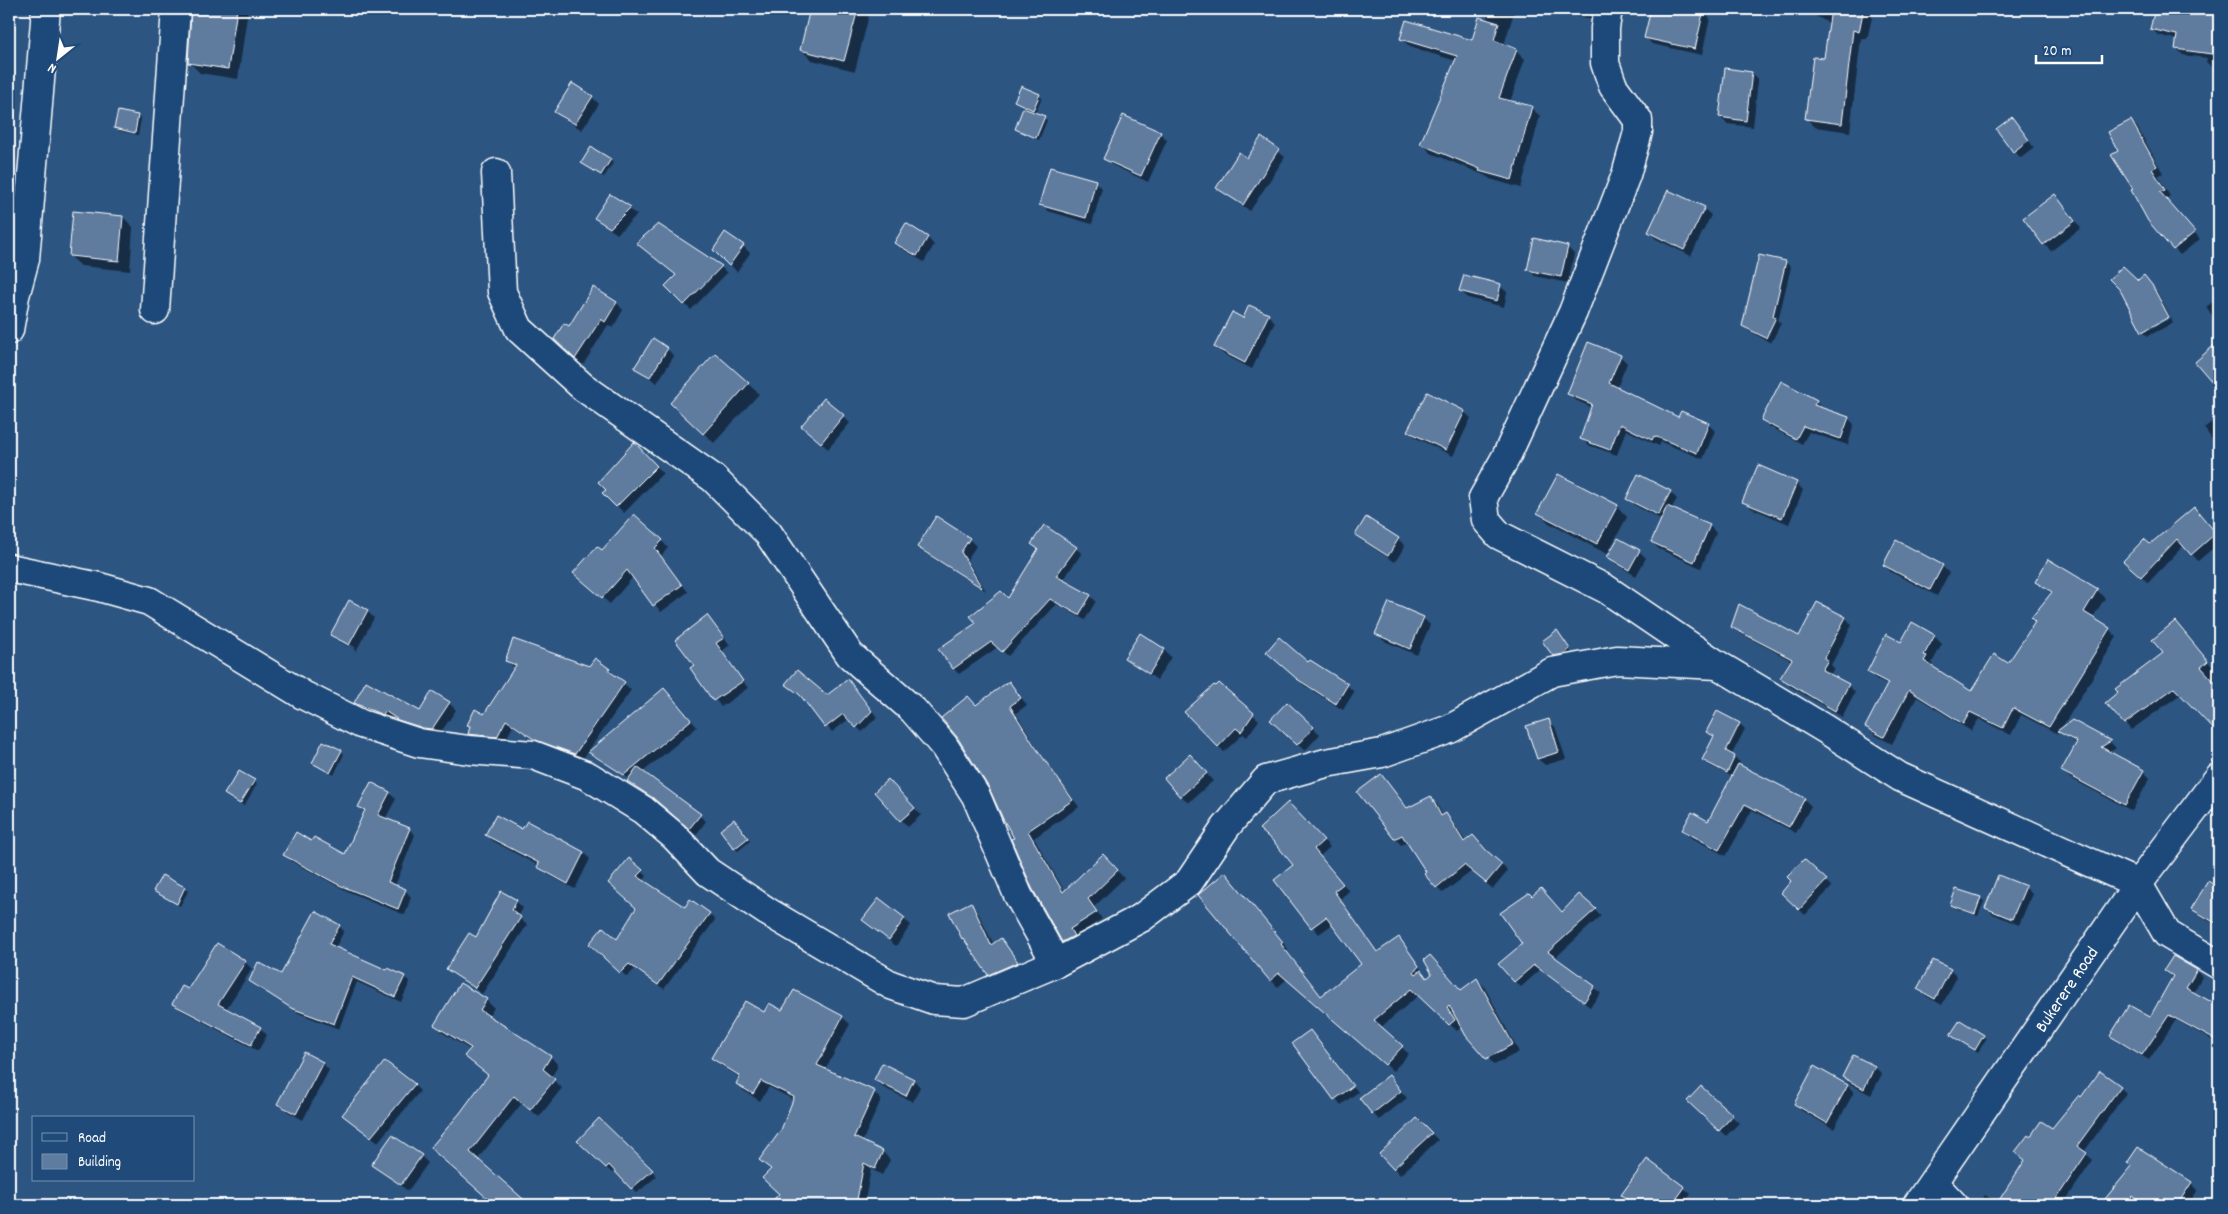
<svg xmlns="http://www.w3.org/2000/svg" width="2228" height="1214" font-family="Dekko,sans-serif">
	<style>
		.shadow { fill: #0007; fill-rule: evenodd }
		.building { fill: #5e7c9f; stroke: #fff }
		.lines { fill: none; stroke-linecap: round; stroke-linejoin: round }
		.minor-casing { stroke: #fff; stroke-width: 31 }
		.minor { stroke: #1f4a7a; stroke-width: 28 }
		.labels { text-anchor: middle; stroke-width: 4; stroke-linejoin: round; paint-order: stroke }
		.street-label { font-size: 18px; fill: #fff; stroke: #1f4a7a }
	</style>
	<rect width="100%" height="100%" fill="#2c5582"/>
	<filter id="ink" filterUnits="userSpaceOnUse"><feTurbulence type="fractalNoise" baseFrequency=".02" numOctaves="2"/><feDisplacementMap in="SourceGraphic" scale="10" xChannelSelector="R" yChannelSelector="G"/><feConvolveMatrix kernelMatrix="1 2 1 2 8 2 1 2 1" color-interpolation-filters="sRGB"/></filter>
	<g filter="url(#ink)">
		<!-- shadow -->
		<g class="shadow">
			<polygon points="192,9 248,9 238,79 200,73 189,62"/>
			<polygon points="811,9 868,9 870,11 855,71 812,60 801,50"/>
			<polygon points="1489,9 1515,9 1504,45 1516,50 1525,59 1510,102 1531,108 1540,116 1521,188 1490,179 1486,176 1431,153 1422,144 1456,61 1410,47 1401,38 1473,41 1487,20"/>
			<polygon points="1536,9 1600,9 1598,20"/>
			<polygon points="1652,9 1694,9 1703,11 1710,18 1702,55 1652,44 1646,38"/>
			<polygon points="1802,9 1874,9 1867,39 1861,38 1850,132 1815,127 1807,119 1825,60 1829,23"/>
			<polygon points="2156,9 2219,9 2219,70 2213,68 2206,62 2207,58 2183,55 2177,49 2178,40 2158,35 2151,28"/>
			<polygon points="1752,73 1758,80 1753,127 1727,124 1720,117"/>
			<polygon points="1039,95 1042,98 1035,114 1047,120 1039,140 1016,129 1025,107 1015,101"/>
			<polygon points="592,97 599,104 582,130 563,118 556,111"/>
			<polygon points="138,116 141,119 138,135 119,131 116,128"/>
			<polygon points="2130,121 2137,127 2163,173 2158,176 2170,196 2166,199 2200,239 2180,255 2150,221 2135,190 2120,151"/>
			<polygon points="2019,126 2034,148 2021,158 2014,151"/>
			<polygon points="1160,133 1167,140 1148,182 1112,165 1105,158"/>
			<polygon points="1261,139 1285,157 1250,211 1217,187 1248,160"/>
			<polygon points="610,160 613,163 604,177 586,165"/>
			<polygon points="1095,182 1102,188 1092,224 1048,211 1041,204"/>
			<polygon points="610,195 637,215 617,234 595,218"/>
			<polygon points="2055,195 2081,228 2051,251 2044,244"/>
			<polygon points="1704,209 1711,215 1691,256 1656,239 1649,232"/>
			<polygon points="123,217 133,227 130,271 81,266 70,256"/>
			<polygon points="906,225 928,238 934,245 924,262 902,249 895,243"/>
			<polygon points="658,226 721,267 727,273 691,310 666,286 677,275 637,243"/>
			<polygon points="743,246 750,253 737,272 715,249"/>
			<polygon points="1567,247 1574,254 1568,283 1535,276 1528,269"/>
			<polygon points="1785,262 1791,267 1778,321 1781,323 1771,343 1749,331 1744,326"/>
			<polygon points="2138,282 2149,282 2157,292 2170,316 2143,330"/>
			<polygon points="1500,286 1507,292 1504,307 1468,298 1461,291"/>
			<polygon points="594,289 617,303 623,310 613,328 608,325 583,365 562,346 570,328"/>
			<polygon points="2219,297 2219,325 2206,307"/>
			<polygon points="1268,315 1275,322 1252,369 1223,354 1216,347 1243,319"/>
			<polygon points="2171,318 2173,323 2148,336 2144,332"/>
			<polygon points="667,349 674,356 657,383 636,368"/>
			<polygon points="716,354 759,394 714,443 682,413"/>
			<polygon points="1620,356 1627,363 1617,388 1679,419 1708,424 1715,431 1703,459 1661,442 1659,446 1626,430 1617,455 1588,445 1582,439 1593,408 1575,400 1568,394"/>
			<polygon points="1782,383 1816,401 1822,409 1848,418 1854,424 1848,445 1809,432 1802,444 1768,426 1762,419"/>
			<polygon points="824,400 850,423 828,449 802,426"/>
			<polygon points="1464,412 1471,418 1453,456 1416,438 1409,431"/>
			<polygon points="2219,417 2219,449 2204,428"/>
			<polygon points="634,444 663,473 624,513 604,493"/>
			<polygon points="1796,483 1803,490 1789,524 1751,508 1744,501"/>
			<polygon points="1670,492 1677,499 1671,509 1710,526 1716,533 1701,568 1659,549 1652,542 1662,520 1634,505 1627,498"/>
			<polygon points="1617,506 1627,517 1607,554 1549,523 1539,513"/>
			<polygon points="2201,516 2219,537 2219,543 2198,561 2184,545 2148,583 2125,561"/>
			<polygon points="1366,519 1398,539 1405,546 1395,562 1363,541 1356,535"/>
			<polygon points="1044,527 1082,553 1062,581 1090,596 1096,601 1085,620 1057,604 1008,656 998,647 959,674 953,668 977,623 1008,600 1039,550 1033,544"/>
			<polygon points="969,539 976,546 967,560 986,591 925,553 918,547"/>
			<polygon points="1619,540 1639,551 1646,558 1636,576 1616,564 1609,557"/>
			<polygon points="662,541 668,548 661,556 688,592 661,612 633,577 610,604 582,580 602,552"/>
			<polygon points="2049,561 2097,590 2105,598 2092,619 2109,629 2117,637 2060,731 2072,722 2110,742 2116,748 2109,753 2143,771 2150,778 2132,811 2070,778 2063,771 2077,744 2059,732 2058,734 2021,715 2011,735 1979,719 1971,731 1917,697 1892,744 1875,735 1867,727 1888,686 1876,679 1868,671 1901,644 1934,636 1942,644 1932,663 1934,665 1933,668 1972,692 2008,665 2052,594 2037,582"/>
			<polygon points="1884,565 1942,566 1949,573 1937,596 1891,572"/>
			<path d="M 350,601 L 367,611 L 374,618 L 356,651 L 338,641 L 331,634 ZM 338,638 L 355,647 L 354,650 L 338,640 Z"/>
			<polygon points="1818,603 1846,618 1852,625 1831,665 1834,668 1830,675 1848,685 1855,692 1842,717 1788,685 1781,678 1792,661 1740,633 1733,626 1799,637"/>
			<polygon points="1423,618 1430,625 1417,655 1384,641 1377,634"/>
			<polygon points="713,624 730,645 722,651 748,688 721,707 692,668 696,666"/>
			<polygon points="2182,630 2215,670 2219,664 2219,733 2181,694 2131,730 2125,723 2165,654"/>
			<polygon points="1560,635 1572,653 1567,657 1557,658 1554,655"/>
			<polygon points="1164,650 1171,657 1157,680 1126,657"/>
			<polygon points="1274,658 1347,685 1354,692 1343,710 1305,686"/>
			<polygon points="506,661 610,670 631,690 582,760 543,746 513,726 504,743 476,740 469,734 471,727 468,725 484,716 515,668"/>
			<polygon points="1219,685 1259,720 1247,737 1243,734 1224,752 1186,712"/>
			<polygon points="853,686 877,717 862,732 849,719 832,732 803,698 792,689 827,697"/>
			<polygon points="1015,690 1027,705 1016,713 1040,753 1079,807 1034,838 1065,892 1103,856 1124,878 1094,907 1102,919 1076,936 1079,943 1070,948 1063,941 1015,838 976,707"/>
			<polygon points="671,696 697,727 643,772 706,821 696,835 661,804 634,788 628,781 630,779 596,758 590,752"/>
			<polygon points="356,703 421,712 449,703 456,710 439,735 406,726 392,717 390,721 375,716 362,710"/>
			<polygon points="1717,713 1740,724 1745,729 1731,756 1740,762 1738,766 1804,799 1811,806 1796,833 1752,810 1726,856 1690,837 1683,830 1709,822 1733,777 1709,765 1704,760 1715,738 1707,731"/>
			<polygon points="1548,720 1555,727 1566,759 1545,765 1538,759"/>
			<polygon points="1278,727 1313,728 1320,734 1305,751"/>
			<polygon points="341,751 344,754 334,775 313,763"/>
			<polygon points="1197,763 1213,781 1188,803 1165,778"/>
			<polygon points="254,781 257,784 244,806 226,794"/>
			<polygon points="1387,782 1408,809 1430,798 1437,804 1443,816 1446,815 1452,821 1466,842 1489,854 1508,871 1493,889 1472,871 1443,893 1437,887 1408,842 1401,845 1395,838"/>
			<polygon points="895,787 921,815 908,827 876,792"/>
			<polygon points="389,793 396,799 385,819 409,829 415,835 395,886 405,890 411,897 405,915 347,891 291,861 285,855 312,843 345,856 365,812 359,807"/>
			<path d="M 1295,810 L 1330,847 L 1320,856 L 1349,891 L 1340,899 L 1378,953 L 1399,939 L 1428,979 L 1461,991 L 1477,979 L 1484,986 L 1519,1052 L 1494,1065 L 1462,1026 L 1457,1031 L 1419,995 L 1380,1028 L 1409,1054 L 1393,1071 L 1287,979 L 1278,987 L 1271,980 L 1200,895 L 1232,881 L 1289,950 L 1287,951 L 1322,997 L 1363,964 L 1333,924 L 1319,934 L 1275,880 L 1294,865 ZM 1455,1013 L 1459,1020 L 1458,1022 L 1453,1015 Z"/>
			<polygon points="527,823 584,853 590,859 575,889 545,873 539,866 493,841 486,835 523,830"/>
			<polygon points="736,824 750,841 738,851 735,848"/>
			<polygon points="1804,860 1832,887 1805,915 1783,893"/>
			<polygon points="642,871 647,876 643,881 685,908 709,914 715,920 664,989 635,969 627,977 597,950 617,941 637,908 615,888"/>
			<polygon points="2219,872 2219,927 2199,915 2193,908"/>
			<polygon points="162,877 188,891 180,906 155,891"/>
			<polygon points="2025,887 2032,894 2019,925 1993,914 1986,908"/>
			<polygon points="501,893 516,901 523,908 518,917 527,925 482,994 447,969 476,939"/>
			<polygon points="1532,897 1562,913 1595,910 1601,916 1555,958 1601,993 1590,1007 1540,970 1521,987 1515,981"/>
			<polygon points="1980,898 1984,901 1978,916 1954,908 1951,905"/>
			<polygon points="879,900 911,925 896,946 863,920"/>
			<polygon points="971,904 977,911 994,945 1001,940 1024,969 996,981 989,974 963,938"/>
			<polygon points="339,926 344,931 335,948 387,972 404,977 410,982 401,1002 357,982 339,1029 298,1013 250,981 282,976"/>
			<polygon points="245,962 252,969 226,1009 260,1028 267,1035 258,1051 181,1010 174,1004 188,990"/>
			<polygon points="1950,970 1957,977 1942,1005 1926,996 1919,989"/>
			<polygon points="2165,970 2196,971 2202,977 2193,993 2219,1007 2219,1044 2176,1020 2149,1060 2118,1042 2112,1036 2150,1019 2173,978"/>
			<polygon points="486,1000 494,1008 488,1017 551,1057 558,1065 551,1078 562,1088 539,1117 522,1103 477,1160 527,1205 496,1205 439,1155 461,1114 489,1076 474,1064 471,1050 443,1033 435,1025"/>
			<polygon points="782,1012 842,1017 850,1024 825,1070 874,1092 881,1100 862,1142 883,1152 890,1160 882,1175 871,1169 864,1205 784,1205 777,1198 781,1195 772,1170 761,1159 782,1131 794,1100 769,1087 760,1101 744,1091 737,1084 741,1078 720,1065 712,1058 764,1013"/>
			<polygon points="1310,1032 1358,1092 1341,1105 1294,1043"/>
			<polygon points="1983,1036 1986,1039 1978,1052 1955,1038"/>
			<polygon points="304,1054 322,1063 329,1070 303,1120 285,1110 279,1104"/>
			<polygon points="1854,1057 1875,1067 1882,1074 1871,1095 1850,1084 1843,1077"/>
			<polygon points="883,1065 914,1080 920,1087 913,1102 882,1087 875,1080"/>
			<polygon points="1389,1077 1407,1098 1379,1120 1373,1113"/>
			<polygon points="414,1085 420,1091 378,1142 343,1115"/>
			<polygon points="1848,1086 1854,1092 1834,1129 1802,1111 1795,1104"/>
			<polygon points="2120,1087 2126,1093 2084,1152 2093,1160 2066,1200 2074,1205 1979,1205 1985,1195 1998,1204 2026,1161 2031,1139 2052,1130 2081,1099"/>
			<polygon points="1701,1088 1739,1123 1726,1136 1695,1108"/>
			<polygon points="2219,1091 2219,1114 2211,1107"/>
			<polygon points="1417,1119 1438,1140 1400,1175 1394,1168"/>
			<polygon points="599,1120 657,1176 637,1193 615,1170 612,1173 579,1141"/>
			<polygon points="421,1156 428,1163 408,1191 373,1165"/>
			<polygon points="2133,1167 2191,1183 2198,1190 2188,1205 2102,1205"/>
			<polygon points="1684,1188 1691,1194 1683,1205 1635,1205 1623,1195"/>
			<polygon points="1446,1199 1453,1205 1438,1205"/>
		</g>
		<!-- building -->
		<g class="building">
			<polygon points="191,9 237,9 228,69 188,63"/>
			<polygon points="810,9 858,9 844,61 800,50"/>
			<polygon points="1651,9 1704,9 1695,49 1644,38"/>
			<polygon points="1831,9 1849,9 1863,12 1859,32 1853,30 1842,124 1805,119 1813,57 1824,58"/>
			<polygon points="2155,9 2219,9 2219,55 2175,49 2177,35 2150,29"/>
			<polygon points="1479,17 1499,23 1494,40 1517,49 1499,98 1532,106 1512,180 1479,171 1480,169 1420,144 1457,56 1400,39 1406,20 1472,40"/>
			<polygon points="1725,68 1752,72 1746,121 1719,117"/>
			<polygon points="572,83 593,96 575,124 554,112"/>
			<polygon points="1021,86 1040,94 1033,110 1014,101"/>
			<polygon points="1023,108 1045,116 1036,138 1015,129"/>
			<polygon points="118,111 138,115 135,133 114,128"/>
			<polygon points="1123,115 1161,132 1141,176 1103,159"/>
			<polygon points="2012,117 2029,140 2013,152 1996,129"/>
			<polygon points="2131,120 2157,166 2152,169 2165,190 2160,192 2195,232 2173,250 2148,221 2131,190 2133,189 2111,155 2118,151 2108,132"/>
			<polygon points="1261,137 1279,149 1243,205 1216,188 1239,152 1247,158"/>
			<polygon points="591,147 611,159 601,175 581,163"/>
			<polygon points="1050,167 1096,180 1086,218 1039,205"/>
			<polygon points="1668,190 1705,207 1684,250 1648,232"/>
			<polygon points="610,194 631,207 610,228 594,218"/>
			<polygon points="2055,194 2075,221 2043,245 2023,218"/>
			<polygon points="73,211 123,216 119,261 69,256"/>
			<polygon points="906,223 928,237 917,256 894,243"/>
			<polygon points="658,224 722,266 684,305 665,286 676,275 636,243"/>
			<polygon points="725,232 744,245 729,266 713,250"/>
			<polygon points="1534,238 1568,246 1561,277 1527,270"/>
			<polygon points="1759,255 1786,261 1773,316 1776,317 1766,338 1742,326"/>
			<polygon points="2123,266 2138,280 2144,275 2152,285 2169,317 2142,332 2120,290 2109,279"/>
			<polygon points="1464,275 1501,284 1497,301 1459,291"/>
			<polygon points="593,287 617,302 605,322 601,319 575,359 554,339 564,323 569,326"/>
			<polygon points="1249,305 1269,314 1245,363 1214,347 1232,312 1243,318"/>
			<polygon points="653,338 668,348 650,377 634,368"/>
			<polygon points="2219,341 2219,390 2195,362"/>
			<polygon points="1588,342 1621,355 1609,383 1678,417 1681,411 1709,423 1697,453 1654,436 1652,440 1620,424 1610,450 1580,439 1592,404 1567,394"/>
			<polygon points="715,353 749,383 703,434 670,403"/>
			<polygon points="1781,381 1817,400 1814,405 1849,417 1841,439 1803,426 1796,439 1761,420"/>
			<polygon points="1427,392 1465,411 1446,450 1407,431"/>
			<polygon points="824,398 844,415 821,443 801,426"/>
			<polygon points="634,442 657,466 616,507 602,493 606,490 598,482"/>
			<polygon points="1758,465 1797,482 1782,518 1742,502"/>
			<polygon points="1558,474 1618,505 1597,544 1537,513"/>
			<polygon points="1638,474 1671,491 1658,515 1626,499"/>
			<polygon points="1667,506 1710,525 1694,562 1651,542"/>
			<polygon points="2194,507 2216,533 2191,555 2177,539 2141,577 2123,561 2144,539 2150,544"/>
			<polygon points="634,514 663,540 655,548 682,585 653,606 627,570 602,598 573,573 597,546 602,550"/>
			<polygon points="936,516 970,538 961,552 982,588 917,547"/>
			<polygon points="1366,517 1399,538 1388,556 1355,535"/>
			<polygon points="1044,525 1077,547 1056,576 1091,595 1079,615 1050,599 1002,652 991,642 953,669 938,649 976,623 970,616 1001,591 1008,598 1038,549 1031,544"/>
			<polygon points="1618,538 1640,550 1629,570 1607,557"/>
			<polygon points="1896,540 1943,565 1930,590 1883,565"/>
			<polygon points="2048,559 2098,589 2084,612 2110,628 2049,727 2013,708 2003,728 1970,712 1963,724 1909,690 1884,737 1865,727 1888,683 1867,672 1886,634 1901,642 1912,622 1935,635 1924,655 1927,656 1924,661 1971,691 1994,654 2008,663 2035,622 2031,618 2052,592 2035,582"/>
			<polygon points="349,600 368,610 349,645 330,635"/>
			<polygon points="1389,602 1424,617 1410,649 1375,634"/>
			<polygon points="1817,602 1846,617 1824,658 1828,660 1822,670 1849,684 1835,711 1780,678 1792,659 1731,627 1739,604 1799,636"/>
			<polygon points="707,615 724,638 716,643 743,681 713,701 690,668 694,665 675,640"/>
			<polygon points="2175,621 2208,661 2201,667 2219,687 2219,735 2174,688 2124,724 2105,703 2118,692 2115,689 2163,653 2152,640"/>
			<polygon points="1557,630 1570,649 1564,654 1553,656 1542,641"/>
			<polygon points="1140,633 1165,649 1149,674 1124,658"/>
			<polygon points="1279,637 1308,662 1310,660 1348,684 1336,704 1297,679 1266,652"/>
			<polygon points="513,639 589,666 595,658 610,669 609,671 625,682 575,754 535,740 506,720 497,737 468,734 470,726 467,725 475,709 484,714 516,665 505,661"/>
			<polygon points="797,670 827,695 848,679 872,711 856,728 843,714 825,728 800,695 785,684"/>
			<polygon points="366,681 420,711 432,691 450,702 432,729 423,728 398,720 385,711 383,715 354,703"/>
			<polygon points="1009,681 1021,698 1010,706 1034,745 1073,800 1028,831 1063,892 1103,854 1118,870 1088,899 1097,912 1070,929 1074,936 1062,942 1032,888 1011,839 1014,838 1003,819 989,788 957,737 941,718 968,696 976,705"/>
			<polygon points="1219,683 1254,713 1241,732 1236,728 1218,747 1184,712 1214,685 1216,686"/>
			<polygon points="664,688 691,720 624,775 588,752"/>
			<polygon points="1287,702 1314,727 1297,745 1270,720"/>
			<polygon points="1717,711 1740,723 1726,751 1735,756 1727,773 1702,760 1714,736 1706,732"/>
			<polygon points="1549,719 1559,752 1537,759 1526,726"/>
			<polygon points="2072,720 2111,741 2101,747 2144,770 2125,805 2061,771 2077,742 2057,731"/>
			<polygon points="323,741 342,750 330,773 312,763"/>
			<polygon points="1190,754 1207,773 1180,797 1164,778"/>
			<polygon points="1738,764 1805,798 1789,827 1745,804 1719,850 1682,830 1692,812 1708,821"/>
			<polygon points="637,767 701,814 689,829 653,798 627,781"/>
			<polygon points="239,771 255,780 240,804 224,794"/>
			<polygon points="1381,774 1407,808 1431,796 1441,816 1446,813 1464,842 1473,835 1486,850 1502,864 1486,883 1464,865 1436,888 1424,874 1426,872 1402,835 1394,839 1357,792"/>
			<polygon points="888,779 915,808 900,821 874,792"/>
			<polygon points="371,782 390,792 378,815 410,828 388,882 406,889 398,909 339,885 283,855 296,832 311,841 314,837 345,854 365,810 358,807"/>
			<polygon points="1288,802 1324,840 1314,849 1343,884 1334,891 1377,952 1399,937 1419,966 1414,972 1416,974 1421,970 1427,978 1432,974 1424,960 1430,955 1461,990 1477,978 1513,1044 1486,1059 1466,1036 1449,1005 1447,1007 1455,1020 1449,1025 1411,989 1374,1020 1403,1046 1385,1065 1279,973 1270,981 1198,895 1225,872 1283,942 1281,944 1321,996 1361,964 1326,917 1311,928 1274,880 1293,865 1274,842 1259,829"/>
			<polygon points="496,815 522,829 527,821 584,852 568,884 537,867 539,863 485,835"/>
			<polygon points="734,819 748,838 734,849 720,830"/>
			<polygon points="629,858 643,870 637,876 685,907 690,899 710,913 658,985 629,964 620,973 589,944 603,927 617,939 636,908 608,883"/>
			<polygon points="1804,859 1827,880 1799,910 1781,893 1791,881 1787,877"/>
			<polygon points="162,875 185,887 177,904 153,891"/>
			<polygon points="1998,875 2026,886 2012,919 1985,908"/>
			<polygon points="2208,881 2219,888 2219,925 2191,909"/>
			<polygon points="1541,888 1562,912 1579,894 1596,909 1548,952 1595,986 1584,1002 1534,965 1514,982 1498,964 1522,944 1500,913 1529,893 1532,896"/>
			<polygon points="1956,889 1981,897 1975,914 1950,905"/>
			<polygon points="501,891 517,900 512,910 521,917 475,988 446,969 469,933 476,937"/>
			<polygon points="879,898 905,918 889,940 862,920"/>
			<polygon points="971,902 991,945 1001,938 1018,962 988,975 963,938 962,939 949,913"/>
			<polygon points="315,911 340,925 329,944 387,970 388,968 405,976 395,997 352,977 334,1024 291,1008 249,981 258,962 281,974"/>
			<polygon points="217,943 246,961 218,1004 261,1027 251,1045 172,1004 182,986 188,989"/>
			<polygon points="2173,956 2197,970 2186,988 2219,1006 2219,1042 2169,1015 2142,1055 2110,1036 2129,1005 2150,1017 2173,976 2164,970"/>
			<polygon points="1933,960 1951,969 1935,999 1917,989"/>
			<polygon points="460,983 487,999 480,1010 551,1056 543,1069 555,1079 530,1110 514,1096 470,1152 530,1205 495,1205 430,1148 460,1113 488,1075 464,1056 471,1048 434,1025"/>
			<polygon points="794,990 843,1016 817,1065 875,1091 854,1137 883,1151 875,1169 864,1163 856,1205 768,1205 779,1194 762,1178 771,1169 759,1160 781,1130 794,1097 761,1081 753,1094 736,1084 740,1076 711,1058 745,1001 764,1012 769,1003 782,1010"/>
			<polygon points="1960,1020 1984,1035 1975,1050 1950,1035"/>
			<polygon points="1310,1030 1353,1086 1334,1100 1292,1043"/>
			<polygon points="304,1052 323,1062 296,1114 277,1104"/>
			<polygon points="1853,1055 1875,1066 1864,1089 1842,1077"/>
			<polygon points="385,1061 415,1084 371,1137 342,1115"/>
			<polygon points="882,1063 914,1079 906,1096 874,1080"/>
			<polygon points="1814,1066 1848,1085 1827,1123 1794,1104"/>
			<polygon points="2100,1071 2121,1086 2077,1146 2087,1153 2052,1205 1996,1205 2025,1160 2015,1152 2028,1135 2030,1137 2041,1121 2052,1128 2079,1095 2081,1097"/>
			<polygon points="1389,1075 1401,1091 1372,1114 1359,1098"/>
			<polygon points="1701,1086 1733,1115 1719,1131 1687,1101"/>
			<polygon points="599,1118 653,1170 631,1189 609,1165 606,1168 577,1141"/>
			<polygon points="1417,1118 1432,1133 1393,1169 1379,1154"/>
			<polygon points="392,1135 422,1155 401,1185 371,1165"/>
			<polygon points="2138,1147 2192,1182 2177,1205 2145,1205 2133,1196 2125,1205 2100,1205 2132,1166 2127,1163"/>
			<polygon points="1647,1159 1685,1187 1672,1205 1635,1205 1621,1195"/>
		</g>
		<g class="lines">
			<defs>
				<g id="minor">
					<polyline points="1608,9 1605,28 1605,63 1613,86 1638,120 1638,132 1626,175 1573,312 1506,457 1483,498 1486,520 1499,535 1606,589 1718,665 1825,729 1900,777 2138,884 2167,934 2219,965"/>
					<polyline points="496,173 502,292 519,329 583,387 713,478 768,533 850,655 913,710 944,746 976,796 1018,895 1056,963"/>
					<polyline points="155,310 176,9"/>
					<polyline points="9,330 15,296 25,259 46,9"/>
					<polyline points="9,568 99,587 149,601 303,695 361,724 419,743 469,750 533,755 588,776 643,810 674,836 708,872 768,912 891,985 934,1000 964,1002 1056,963 1141,918 1189,882 1226,827 1266,780 1326,763 1382,753 1450,729 1552,672 1617,660 1718,665"/>
					<polyline points="1934,1184 1954,1205"/>
					<polyline points="1917,1205 2138,884 2219,777"/>
				</g>
			</defs>
			<!-- minor casing -->
			<use href="#minor" class="minor-casing"/>
			<!-- minor -->
			<use href="#minor" class="minor"/>
		</g>
	</g>
	<g class="labels">
		<!-- street labels -->
		<g class="street-label">
			<text transform="translate(2066 989) rotate(-56)" y="6">Bukerere Road</text>
		</g>
	</g>
	<!-- margin -->
	<rect width="2228" height="1214" fill="none" stroke="#1f4a7a" stroke-width="30"/>
	<rect x="15" y="15" width="2198" height="1184" fill="none" stroke="#fff" stroke-width="2" filter="url(#ink)"/>
	<!-- legend -->
	<rect x="32" y="1116" width="162" height="65" fill="#1f4a7a" stroke="#7992af"/>
	<rect x="42" y="1133" width="25" height="8" fill="#1f4a7a" stroke="#7992af"/>
	<text x="78" y="1142" font-size="15" fill="#ffffff">Road</text>
	<rect x="42" y="1154" width="25" height="15" fill="#5e7c9f" stroke="#7992af"/>
	<text x="78" y="1166" font-size="15" fill="#ffffff">Building</text>
	<!-- north arrow -->
	<g transform="translate(58 58) rotate(210)" stroke="#1f4a7a" stroke-width="4" paint-order="stroke">
	<path d="M0-4L9 19L0 12L-9 19Z" fill="#ffffff"/>
	<text y="-8" font-size="14" font-weight="bold" text-anchor="middle" fill="#ffffff">N</text>
	</g>
	<!-- scale -->
	<path d="M2036 55v8h66v-8" fill="none" stroke="#ffffff" stroke-width="2.5"/>
	<text x="2043" y="55" font-size="15" fill="#ffffff" stroke="#1f4a7a" stroke-width="4" paint-order="stroke">20 m</text>
</svg>
